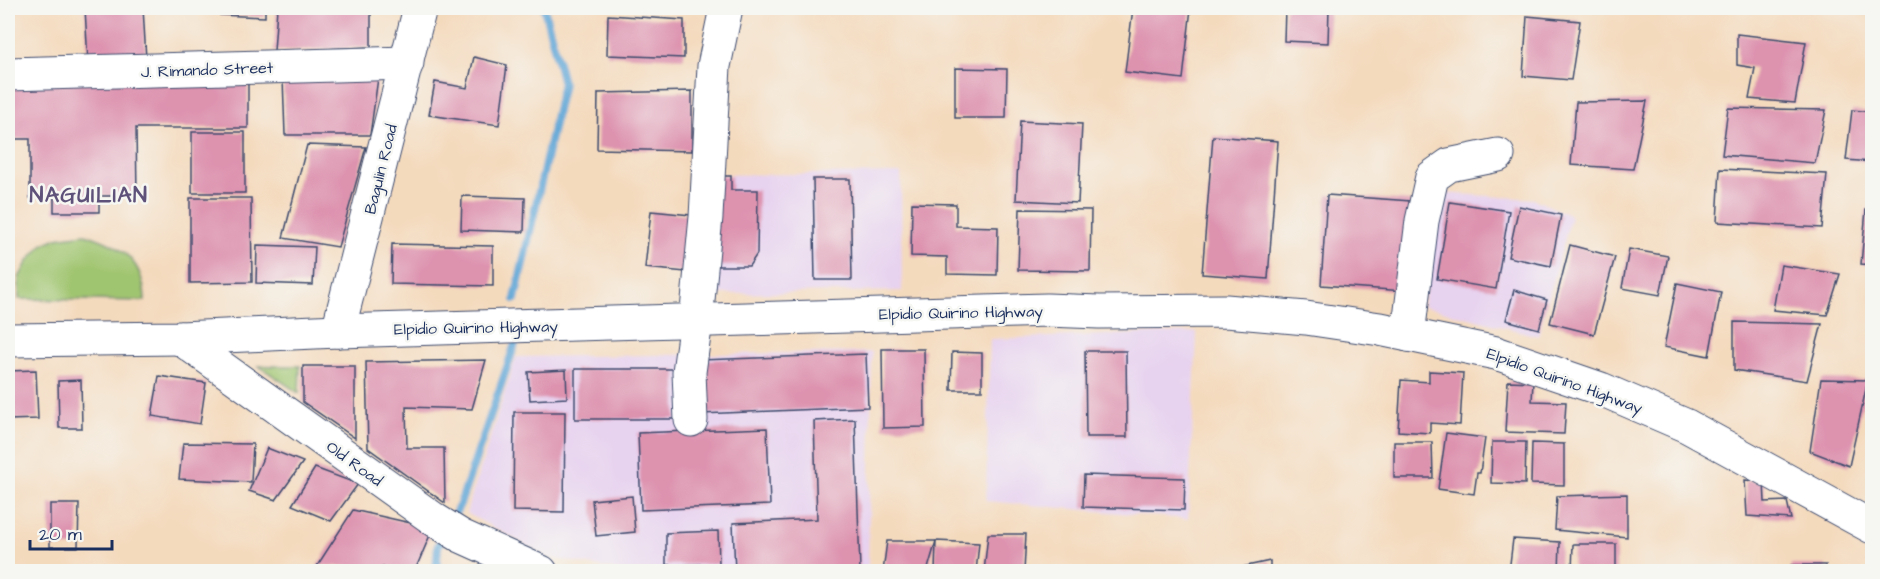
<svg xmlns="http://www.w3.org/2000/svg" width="1880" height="579" font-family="'Architects Daughter',sans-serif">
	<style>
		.built { fill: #e7d2ef }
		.green { fill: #a0c570; stroke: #5e7a67; stroke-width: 1.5 }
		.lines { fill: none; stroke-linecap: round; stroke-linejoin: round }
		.stream { stroke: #60a6d6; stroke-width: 8 }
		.building { fill: #dd92ae }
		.minor-casing { stroke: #3c496c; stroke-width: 35 }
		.major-casing { stroke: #3c496c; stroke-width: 35 }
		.highway-casing { stroke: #3c496c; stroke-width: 35 }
		.minor { stroke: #fff; stroke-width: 33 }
		.major { stroke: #fff; stroke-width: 33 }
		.highway { stroke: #fff; stroke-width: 33 }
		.labels { text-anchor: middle; stroke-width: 5; stroke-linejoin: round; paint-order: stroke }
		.street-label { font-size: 16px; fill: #1b2f5e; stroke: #f6f6f2 }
		.district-label { font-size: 22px; font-weight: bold; letter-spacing: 1.5px; fill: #5f527a; stroke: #f6f6f2 }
	</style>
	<rect width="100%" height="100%" fill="#f6f6f2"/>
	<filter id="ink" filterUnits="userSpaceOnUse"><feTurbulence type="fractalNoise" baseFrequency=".0167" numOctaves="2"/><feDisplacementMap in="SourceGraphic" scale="12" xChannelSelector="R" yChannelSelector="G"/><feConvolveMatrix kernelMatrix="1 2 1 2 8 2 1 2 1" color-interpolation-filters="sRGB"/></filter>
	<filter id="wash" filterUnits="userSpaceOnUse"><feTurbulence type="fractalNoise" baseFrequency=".008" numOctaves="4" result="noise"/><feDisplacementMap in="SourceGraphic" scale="24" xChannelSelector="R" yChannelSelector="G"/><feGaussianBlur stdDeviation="1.35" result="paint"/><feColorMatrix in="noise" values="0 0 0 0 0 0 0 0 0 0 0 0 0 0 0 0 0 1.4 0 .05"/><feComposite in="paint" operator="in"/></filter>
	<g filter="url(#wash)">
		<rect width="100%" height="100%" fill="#f4dabd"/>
		<!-- built -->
		<g class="built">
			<polygon points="901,173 902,291 714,294 715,175"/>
			<polygon points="1442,193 1534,199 1571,216 1538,336 1423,306"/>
			<polygon points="1197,332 1188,519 986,501 990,339"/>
			<polygon points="872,352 868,571 621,571 549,557 466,513 516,357"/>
		</g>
		<!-- green -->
		<g class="green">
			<path d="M 85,234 C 121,245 144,260 145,301 L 19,299 L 19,278 L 28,261 L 42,245 L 56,238 Z"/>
			<polygon points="259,366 300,366 299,393"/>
		</g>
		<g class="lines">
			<!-- stream -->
			<g class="stream">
				<polyline points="515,299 563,83 544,8"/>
				<polyline points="451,521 460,504 515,344"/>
				<polyline points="436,572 438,546 445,532"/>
			</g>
		</g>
		<g id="blocks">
			<!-- building -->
			<g class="building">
				<polygon points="85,8 143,8 146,59 88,62"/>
				<polygon points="221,8 265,8 265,17 220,15"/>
				<polygon points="277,8 371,8 371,47 274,51"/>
				<polygon points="1133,8 1191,8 1183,79 1125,72"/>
				<polygon points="1285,8 1329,8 1328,43 1284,41"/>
				<polygon points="608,15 684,20 684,58 607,55"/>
				<polygon points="1527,16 1580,21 1571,80 1523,76"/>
				<polygon points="1737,34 1806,42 1795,103 1749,99 1755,68 1737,65"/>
				<polygon points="474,57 507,65 499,125 429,115 435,82 467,88"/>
				<polygon points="955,68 1007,69 1006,118 955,118"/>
				<polygon points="283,78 378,78 370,135 285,135"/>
				<polygon points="248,80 248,128 136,128 137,196 99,196 99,212 54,212 54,198 30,198 30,139 8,139 8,81"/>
				<polygon points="692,91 692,151 597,149 598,93"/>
				<polygon points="1647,101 1633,169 1571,165 1576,102"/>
				<polygon points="1728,108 1826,110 1815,163 1722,155"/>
				<polygon points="1852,110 1872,112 1872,162 1846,160"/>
				<polygon points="1020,121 1082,124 1078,203 1016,200"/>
				<rect x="192" y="132" width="53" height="61"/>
				<polygon points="1213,136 1278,141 1268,279 1202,274"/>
				<polygon points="307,145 366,147 338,247 283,238"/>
				<polygon points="1720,169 1827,174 1822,228 1717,222"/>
				<polygon points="716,176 731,176 731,190 758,190 757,254 749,266 716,266"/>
				<polygon points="813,179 850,179 852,280 815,280"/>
				<polygon points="1327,195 1411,201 1405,291 1321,285"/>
				<polygon points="462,196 525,198 524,232 461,230"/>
				<polygon points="190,198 251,198 252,282 190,283"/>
				<polygon points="1450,202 1509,211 1496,289 1437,279"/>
				<polygon points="912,203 956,204 956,226 998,227 997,275 947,274 947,257 911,256"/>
				<polygon points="1519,206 1561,215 1551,266 1508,257"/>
				<polygon points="1020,209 1091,210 1090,271 1018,270"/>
				<polygon points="1872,209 1872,265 1861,264 1866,210"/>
				<polygon points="651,211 701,216 696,273 645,268"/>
				<polygon points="392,244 493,246 493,286 391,284"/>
				<polygon points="257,245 315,247 313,285 256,283"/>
				<polygon points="1570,245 1615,257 1594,334 1550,323"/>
				<polygon points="1629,249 1668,256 1660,295 1622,288"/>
				<polygon points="1781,265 1840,274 1827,315 1773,310"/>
				<polygon points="1677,283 1721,292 1709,356 1664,347"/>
				<polygon points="1514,290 1547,300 1539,329 1506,320"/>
				<polygon points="1734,322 1822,324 1807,381 1734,370"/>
				<polygon points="882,349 924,349 925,427 883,428"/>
				<polygon points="1085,351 1126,351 1127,437 1086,437"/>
				<polygon points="952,352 982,353 982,390 951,390"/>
				<polygon points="866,354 868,407 701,414 700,360"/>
				<polygon points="486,360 472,409 406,407 407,448 444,448 445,503 368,448 366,362"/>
				<polygon points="303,366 355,366 355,438 303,402"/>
				<rect x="575" y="369" width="101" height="50"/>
				<polygon points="36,370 38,419 8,420 8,371"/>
				<polygon points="566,370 567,398 530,400 528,372"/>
				<polygon points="1429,371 1463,373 1460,425 1430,423 1430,433 1398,431 1401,380 1429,382"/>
				<polygon points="159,376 206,383 200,424 152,416"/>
				<polygon points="1821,379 1868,380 1849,466 1810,451"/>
				<polygon points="81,380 82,428 59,428 58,381"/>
				<polygon points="1508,381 1533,382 1532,401 1566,402 1564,434 1505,432"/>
				<polygon points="514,412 565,412 564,512 513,511"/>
				<polygon points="855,419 860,570 735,572 733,523 817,519 814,421"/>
				<polygon points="767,428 770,505 641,510 638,433"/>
				<polygon points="1446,433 1485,438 1480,473 1477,473 1474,494 1438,489"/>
				<polygon points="1394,442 1432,442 1433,478 1394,478"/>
				<polygon points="1492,442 1526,442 1525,484 1491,483"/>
				<polygon points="183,443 253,444 251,482 179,479"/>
				<polygon points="1532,443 1564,444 1564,485 1531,484"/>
				<polygon points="267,448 303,462 276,500 249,491"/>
				<polygon points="315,468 358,484 331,521 292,505"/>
				<polygon points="1084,475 1185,478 1184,510 1083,507"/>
				<polygon points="1745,480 1764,482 1765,502 1787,501 1791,519 1747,516"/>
				<polygon points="1627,494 1627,537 1555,530 1557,496"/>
				<polygon points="632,496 635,532 596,536 592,500"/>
				<polygon points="50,504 79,504 78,547 50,547"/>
				<polygon points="353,510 433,528 416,568 317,566"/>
				<polygon points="718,531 719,564 666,565 666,533"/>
				<polygon points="988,534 1026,534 1024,572 984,572"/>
				<polygon points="1513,539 1560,542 1559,572 1509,572"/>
				<polygon points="887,541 936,541 927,572 883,572"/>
				<polygon points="936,541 979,543 976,572 935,572"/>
				<polygon points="1573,544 1616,544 1616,572 1572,571"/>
				<polygon points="1270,561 1270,572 1225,572 1224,571"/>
				<polygon points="1791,565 1826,565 1825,572 1790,572"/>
			</g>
		</g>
	</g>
	<g filter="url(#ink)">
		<use href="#blocks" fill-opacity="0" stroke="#3c496c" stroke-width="1.5"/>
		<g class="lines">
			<defs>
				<g id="minor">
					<polyline points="8,74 407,63"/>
					<polyline points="1408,335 1422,221 1432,177 1449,165 1498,155"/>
					<polyline points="180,338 435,520 461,536 541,572"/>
					<polyline points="691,420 689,372 696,321 706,217 714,66 726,8"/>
				</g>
				<polyline id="major" points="338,331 420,8"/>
				<polyline id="highway" points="8,340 180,338 338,331 1047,310 1099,312 1226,311 1306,318 1380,329 1496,353 1601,389 1687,426 1872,527"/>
			</defs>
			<!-- minor casing -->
			<use href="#minor" class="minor-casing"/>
			<!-- major casing -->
			<use href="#major" class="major-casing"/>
			<!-- highway casing -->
			<use href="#highway" class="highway-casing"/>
			<!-- minor -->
			<use href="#minor" class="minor"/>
			<!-- major -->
			<use href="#major" class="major"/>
			<!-- highway -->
			<use href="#highway" class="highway"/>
		</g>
	</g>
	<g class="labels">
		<!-- street labels -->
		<g class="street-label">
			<text transform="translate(207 69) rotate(-2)" y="6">J. Rimando Street</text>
			<text transform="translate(380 169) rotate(-76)" y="6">Bagulin Road</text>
			<text transform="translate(961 312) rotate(-1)" y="6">Elpidio Quirino Highway</text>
			<text transform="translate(476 327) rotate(-1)" y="6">Elpidio Quirino Highway</text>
			<text transform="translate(1565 380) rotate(20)" y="6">Elpidio Quirino Highway</text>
			<text transform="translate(355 463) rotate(36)" y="6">Old Road</text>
		</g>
		<!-- district labels -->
		<g class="district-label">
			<text x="89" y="202">NAGUILIAN</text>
		</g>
	</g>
	<!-- margin -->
	<rect width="1880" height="579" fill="none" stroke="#f6f6f2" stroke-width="30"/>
	<!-- scale -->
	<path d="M30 540v9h82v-9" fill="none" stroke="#1b2f5e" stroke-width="3"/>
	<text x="39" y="540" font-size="18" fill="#1b2f5e" stroke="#f6f6f2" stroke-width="4.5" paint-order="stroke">20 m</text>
</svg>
